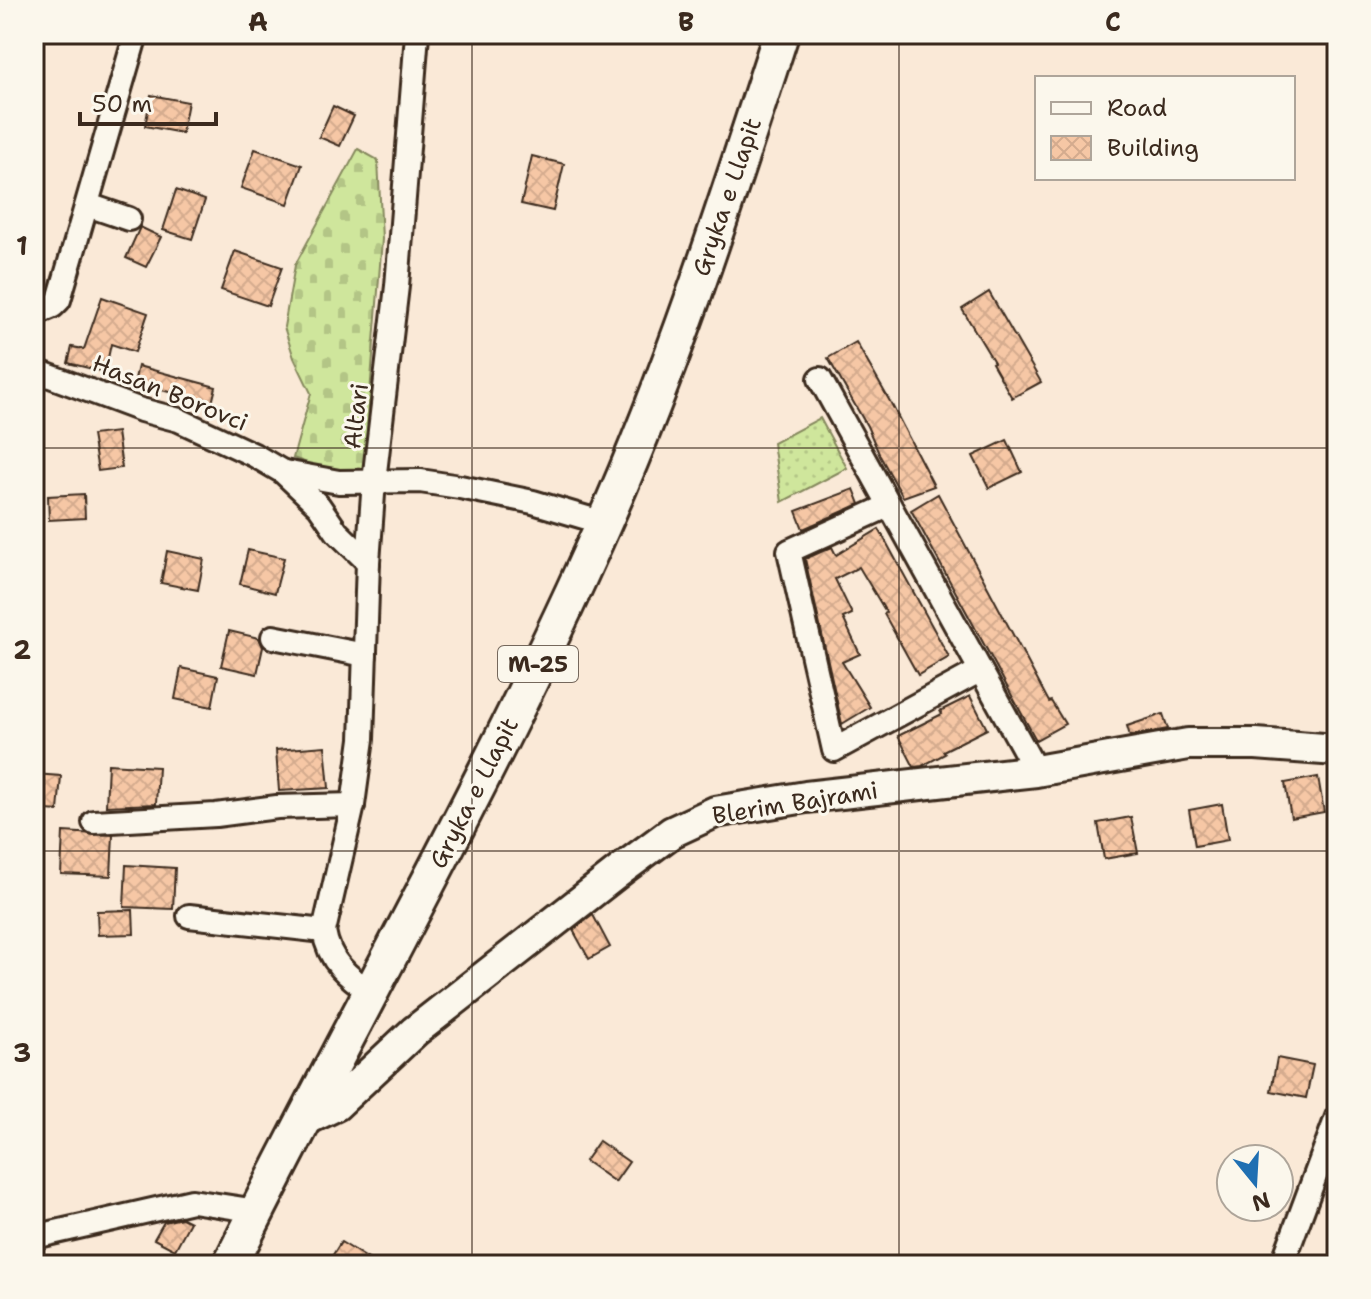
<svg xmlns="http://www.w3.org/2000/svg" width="1371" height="1299" font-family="'Shantell Sans',sans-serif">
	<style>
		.cemetery { fill: url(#cemetery-stones); stroke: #85885d; stroke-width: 2 }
		.park { fill: url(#park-dots); stroke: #85885d; stroke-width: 2 }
		.building { fill: url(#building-cross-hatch); stroke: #3b2a1e; stroke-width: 2 }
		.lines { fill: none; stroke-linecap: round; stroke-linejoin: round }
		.street-casing { stroke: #3b2a1e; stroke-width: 28 }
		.secondary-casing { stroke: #3b2a1e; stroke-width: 36 }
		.primary-casing { stroke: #3b2a1e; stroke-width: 40 }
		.street { stroke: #fbf7ec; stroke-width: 22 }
		.secondary { stroke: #fbf7ec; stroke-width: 30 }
		.primary { stroke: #fbf7ec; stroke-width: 34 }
		.grid { fill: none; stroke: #3b2a1e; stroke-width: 2; stroke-opacity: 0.55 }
		.labels { text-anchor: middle; stroke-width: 6; stroke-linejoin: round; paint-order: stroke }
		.shield { fill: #fbf7ec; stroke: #75685c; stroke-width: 2 }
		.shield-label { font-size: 22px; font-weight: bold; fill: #3b2a1e }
		.street-label { font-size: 24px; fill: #3b2a1e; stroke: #fbf7ec }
		.neatline { fill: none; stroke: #3b2a1e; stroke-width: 3 }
		.grid-label { font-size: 26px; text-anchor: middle; font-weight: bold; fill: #3b2a1e }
	</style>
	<defs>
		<pattern id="cemetery-stones" width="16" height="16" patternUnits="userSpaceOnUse" patternTransform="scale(2)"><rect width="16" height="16" fill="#cfe69c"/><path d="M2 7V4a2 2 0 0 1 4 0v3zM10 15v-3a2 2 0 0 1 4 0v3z" fill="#b3c586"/></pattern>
		<pattern id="park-dots" width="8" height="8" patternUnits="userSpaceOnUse" patternTransform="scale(2)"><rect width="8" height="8" fill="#cfe69c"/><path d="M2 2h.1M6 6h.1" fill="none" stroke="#b3c586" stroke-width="1.8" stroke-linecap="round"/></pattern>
		<pattern id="building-cross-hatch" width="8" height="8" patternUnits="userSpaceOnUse" patternTransform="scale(2)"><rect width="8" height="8" fill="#f6c7a5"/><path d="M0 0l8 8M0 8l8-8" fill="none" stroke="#d4ab8e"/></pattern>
	</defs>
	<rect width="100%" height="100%" fill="#fae9d7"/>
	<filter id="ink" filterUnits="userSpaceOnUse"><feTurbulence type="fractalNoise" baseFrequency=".0125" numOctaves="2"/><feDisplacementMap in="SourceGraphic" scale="16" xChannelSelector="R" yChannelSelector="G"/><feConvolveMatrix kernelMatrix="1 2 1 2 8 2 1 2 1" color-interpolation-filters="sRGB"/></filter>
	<g filter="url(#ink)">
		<!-- cemetery -->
		<polygon class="cemetery" points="358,149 378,160 382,239 364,471 330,471 293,458 311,393 294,358 284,327 295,265"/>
		<!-- park -->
		<polygon class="park" points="820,418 847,468 782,502 773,443"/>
		<!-- building -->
		<g class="building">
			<polygon points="151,95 188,102 182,133 145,126"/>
			<polygon points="333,106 354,116 340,146 319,137"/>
			<polygon points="255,149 302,165 288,204 241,188"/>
			<polygon points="532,156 564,164 553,211 521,204"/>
			<polygon points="176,190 205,200 192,239 163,230"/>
			<polygon points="140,227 161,237 146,267 126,258"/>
			<polygon points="235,251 282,267 268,306 221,290"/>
			<polygon points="989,292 1041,382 1012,398 992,363 994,362 962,309"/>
			<polygon points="102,297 148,313 135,352 111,344 105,372 68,363 72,347 84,349"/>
			<polygon points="856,342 892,405 934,486 903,497 880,456 867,426 828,358"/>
			<polygon points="138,366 216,387 212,403 134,383"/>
			<polygon points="117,432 122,468 98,471 92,435"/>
			<polygon points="1007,440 1022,472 989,488 973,456"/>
			<polygon points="854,489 860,504 803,529 796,511"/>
			<polygon points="84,494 85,518 49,520 48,496"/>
			<polygon points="938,494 1049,702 1051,701 1065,724 1036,740 911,510"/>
			<polygon points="879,529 949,657 918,675 884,614 886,612 859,567 835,579 852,614 843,618 860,654 842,662 870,707 842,724 805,559 832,547 836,555"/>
			<polygon points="248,550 284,558 275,593 240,584"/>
			<polygon points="167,551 204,559 198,590 161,583"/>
			<polygon points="229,631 259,638 263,647 257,674 221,666"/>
			<polygon points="181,668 218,676 212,707 175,699"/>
			<polygon points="970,696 987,729 943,751 945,754 922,766 914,767 898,736 942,714 940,711"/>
			<polygon points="1163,714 1168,729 1130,736 1127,726"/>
			<polygon points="325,746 329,788 279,791 276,750"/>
			<polygon points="108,764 158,767 156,804 106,806"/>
			<polygon points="34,774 61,776 58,811 34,809"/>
			<polygon points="1318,777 1324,812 1291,818 1285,783"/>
			<polygon points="1222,804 1228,840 1195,846 1189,810"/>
			<polygon points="1131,817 1138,853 1104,859 1098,823"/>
			<polygon points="63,832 113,835 111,876 61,874"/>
			<polygon points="126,865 175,868 173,909 124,907"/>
			<polygon points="133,910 134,934 98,935 97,911"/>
			<polygon points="593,915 610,947 589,959 573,930"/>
			<polygon points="1277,1058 1313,1065 1306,1098 1271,1091"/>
			<polygon points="599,1141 629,1162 615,1182 585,1161"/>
			<polygon points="182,1218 190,1222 175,1250 154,1239 164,1222"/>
			<polygon points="341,1242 378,1265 343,1265 331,1258"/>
		</g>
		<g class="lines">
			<defs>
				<g id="street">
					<polyline points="88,205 129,219"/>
					<polyline points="34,314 53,306 59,300 136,34"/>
					<polyline points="34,370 141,410 179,420 254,455 283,472 319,506 337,532 368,562"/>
					<polyline points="820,379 1036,771"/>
					<polyline points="284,472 339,482 420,481 460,487 533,502 604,523"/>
					<polyline points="888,506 789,551 834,750 979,671"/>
					<polyline points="273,637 365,655"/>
					<polyline points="94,822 216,815 277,807 353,805"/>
					<polyline points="189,916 324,931"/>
					<path d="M 372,993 C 348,977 329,962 324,931 L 353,805 L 362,739 L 368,562 L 374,481 L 397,286 L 417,34"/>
					<polyline points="34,1237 192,1201 257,1211"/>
					<polyline points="1282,1265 1337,1117"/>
				</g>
				<polyline id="secondary" points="305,1120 336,1105 415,1031 622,869 672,832 715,812 806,797 1036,771 1188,744 1256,744 1337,750"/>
				<path id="primary" d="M 230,1265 C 353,1018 491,778 603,525 C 674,366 727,200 781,34"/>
			</defs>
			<!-- street casing -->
			<use href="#street" class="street-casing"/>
			<!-- secondary casing -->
			<use href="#secondary" class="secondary-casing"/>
			<!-- primary casing -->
			<use href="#primary" class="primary-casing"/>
			<!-- street -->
			<use href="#street" class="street"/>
			<!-- secondary -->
			<use href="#secondary" class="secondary"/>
			<!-- primary -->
			<use href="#primary" class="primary"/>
		</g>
	</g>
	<!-- grid -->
	<path class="grid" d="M 472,34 L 472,1265M 899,34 L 899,1265M 34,448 L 1337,448M 34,851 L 1337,851"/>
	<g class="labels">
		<!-- shield labels -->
		<rect class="shield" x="498" y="646" width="80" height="36" rx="6"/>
		<g class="shield-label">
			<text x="538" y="672">M-25</text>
		</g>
		<!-- street labels -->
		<g class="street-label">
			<text transform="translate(727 197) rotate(-71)" y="8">Gryka e Llapit</text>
			<text transform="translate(170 393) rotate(22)" y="8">Hasan Borovci</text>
			<text transform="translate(356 416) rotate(-83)" y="8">Altari</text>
			<text transform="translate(474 793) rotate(-63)" y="8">Gryka e Llapit</text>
			<text transform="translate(795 803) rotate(-9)" y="8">Blerim Bajrami</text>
		</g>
	</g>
	<!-- margin -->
	<rect width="1371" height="1299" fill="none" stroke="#fbf7ec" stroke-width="88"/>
	<!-- legend -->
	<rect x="1035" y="76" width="260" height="104" fill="#fbf7ec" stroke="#aea59a" stroke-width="2"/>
	<rect x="1051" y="102" width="40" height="12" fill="#fbf7ec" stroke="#aea59a" stroke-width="2"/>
	<text x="1107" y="116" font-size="24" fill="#3b2a1e">Road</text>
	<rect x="1051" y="136" width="40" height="24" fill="url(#building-cross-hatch)" stroke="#aea59a" stroke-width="2"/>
	<text x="1107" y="156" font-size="24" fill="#3b2a1e">Building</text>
	<!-- north arrow -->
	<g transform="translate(1255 1183) rotate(162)"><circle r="38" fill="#fbf7ec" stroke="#aea59a" stroke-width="2"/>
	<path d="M0-6L14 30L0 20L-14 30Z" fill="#1f6fb2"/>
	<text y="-12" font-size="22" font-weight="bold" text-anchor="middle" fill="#3b2a1e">N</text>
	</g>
	<!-- scale -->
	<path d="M80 112v12h136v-12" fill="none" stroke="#3b2a1e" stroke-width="4"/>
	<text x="92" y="112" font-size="24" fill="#3b2a1e" stroke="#fbf7ec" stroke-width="6" paint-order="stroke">50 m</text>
	<rect x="44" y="44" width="1283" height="1211" class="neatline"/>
	<g class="grid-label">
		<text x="258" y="31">A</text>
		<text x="686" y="31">B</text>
		<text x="1113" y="31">C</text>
		<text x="22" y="255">1</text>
		<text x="22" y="659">2</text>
		<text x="22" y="1062">3</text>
	</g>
</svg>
